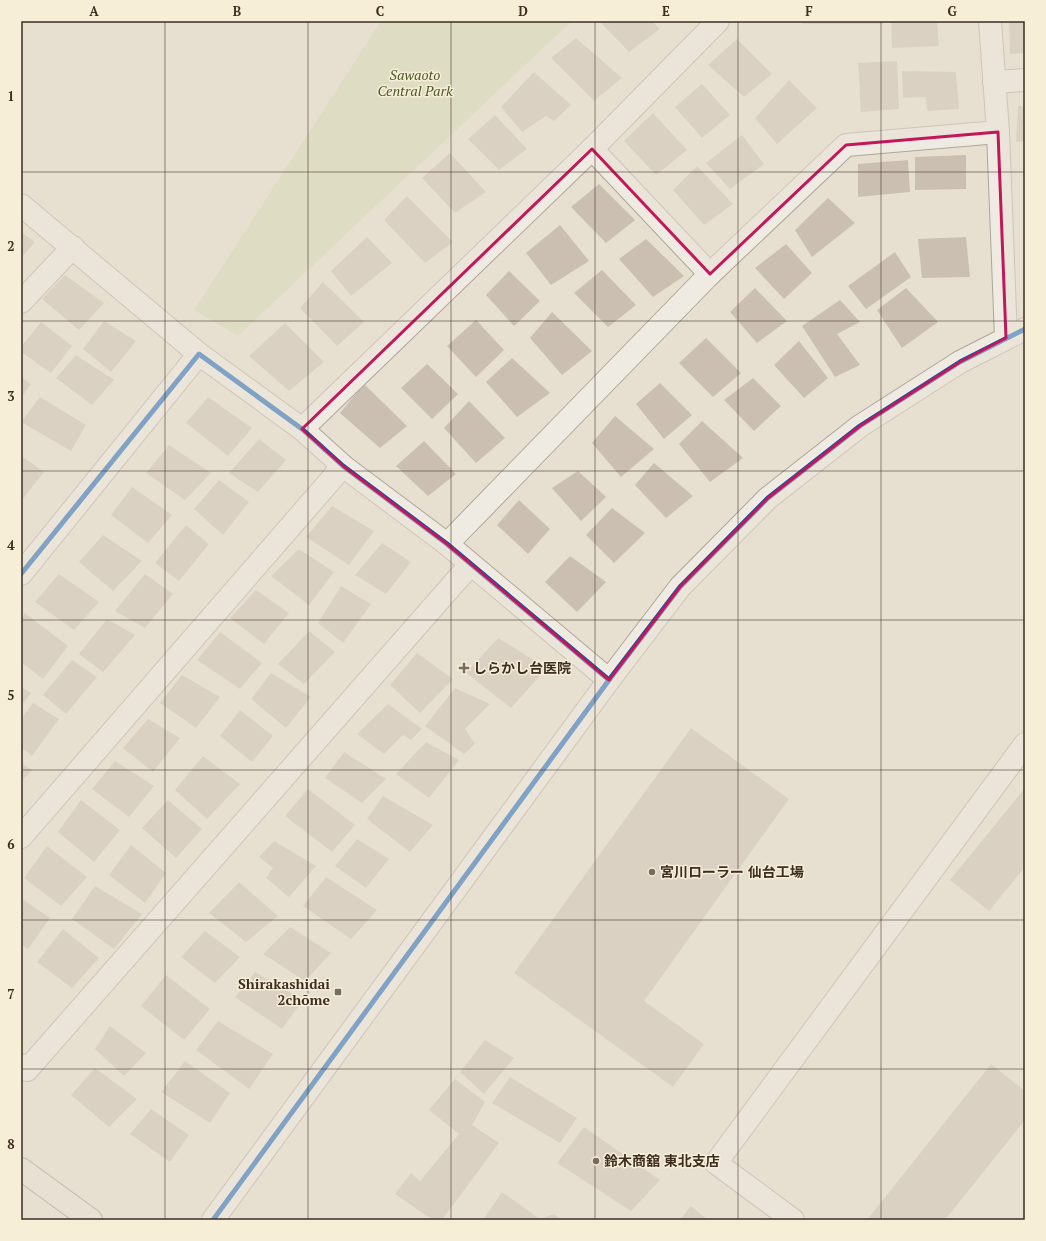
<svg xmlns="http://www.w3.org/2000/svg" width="1046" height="1241" font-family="'PT Serif','Noto Sans JP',serif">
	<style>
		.green { fill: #d6d7b3 }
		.building { fill: #cbbfb2 }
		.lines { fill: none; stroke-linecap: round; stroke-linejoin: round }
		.minor-casing { stroke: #ada599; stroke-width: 24 }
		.tertiary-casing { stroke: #ada599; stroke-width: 24 }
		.primary-casing { stroke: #928b80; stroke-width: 24 }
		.minor { stroke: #efebe3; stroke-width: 22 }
		.tertiary { stroke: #efebe3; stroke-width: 22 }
		.primary { stroke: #e6e1d4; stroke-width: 22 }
		.cycleway-casing { stroke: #f7eed8; stroke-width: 8 }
		.cycleway { stroke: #0057b8; stroke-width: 5 }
		.marked { fill: none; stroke: #c2185b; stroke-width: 3; stroke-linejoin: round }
		.grid { fill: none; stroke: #3d2e20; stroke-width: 1; stroke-opacity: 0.55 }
		.poi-dot { fill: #786c5e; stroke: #f7eed8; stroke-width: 1.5 }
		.labels { text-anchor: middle; stroke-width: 3; stroke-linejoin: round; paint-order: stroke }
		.park-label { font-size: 14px; font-style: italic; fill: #4d5a26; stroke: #f7eed8 }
		.poi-label { font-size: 14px; font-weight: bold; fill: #3d2e20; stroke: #f7eed8; text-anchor: start }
		.neatline { fill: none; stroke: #3d2e20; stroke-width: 1.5 }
		.grid-label { font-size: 13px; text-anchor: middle; font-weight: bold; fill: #3d2e20 }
	</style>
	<rect width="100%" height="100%" fill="#e7e0d1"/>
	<!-- green -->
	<polygon class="green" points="381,21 572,21 238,336 194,310"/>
	<!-- building -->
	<g class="building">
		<polygon points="599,21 652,21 660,29 629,52"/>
		<rect x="802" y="21" width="81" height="3"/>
		<polygon points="891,21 937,21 939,46 892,48"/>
		<polygon points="1009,21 1025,21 1025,53 1010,54"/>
		<polygon points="576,38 622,78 594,101 551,58"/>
		<polygon points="737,39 772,74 744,97 708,65"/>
		<polygon points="897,61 899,109 861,112 858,63"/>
		<polygon points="902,71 956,72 959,109 927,111 926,97 903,98"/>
		<polygon points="534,72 571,105 554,121 546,116 522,132 501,107"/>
		<polygon points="789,80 817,108 777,144 755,118"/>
		<polygon points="702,84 730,115 702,138 675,107"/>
		<polygon points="1018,106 1025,106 1025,141 1016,142"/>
		<polygon points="653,113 687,150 656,175 624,141"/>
		<polygon points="495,115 527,149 499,170 468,139"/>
		<polygon points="742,135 764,164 730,189 706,163"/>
		<polygon points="450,153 486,192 455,213 422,178"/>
		<polygon points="966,155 966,189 915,190 915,157"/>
		<polygon points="908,160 910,192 858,197 858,164"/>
		<polygon points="697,166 733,204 704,225 673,190"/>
		<polygon points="599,184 635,220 606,243 571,207"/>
		<polygon points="407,196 453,242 425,263 384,220"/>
		<polygon points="828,198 855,223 812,257 795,230"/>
		<polygon points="560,225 589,261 551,285 526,253"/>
		<polygon points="21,232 35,242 21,258"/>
		<polygon points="367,237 392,263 351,296 331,271"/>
		<polygon points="966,237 970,277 922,278 918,239"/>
		<polygon points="646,239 684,276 653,297 619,259"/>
		<polygon points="786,244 812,273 784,299 755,268"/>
		<polygon points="895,252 911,277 866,309 848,286"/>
		<polygon points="602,270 636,305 608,327 574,293"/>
		<polygon points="509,271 540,301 514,326 486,295"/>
		<polygon points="65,275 104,303 79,330 42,299"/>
		<polygon points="323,282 364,322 337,346 300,308"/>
		<polygon points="755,288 787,321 757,343 730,312"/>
		<polygon points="906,288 938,322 902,348 877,310"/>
		<polygon points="840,300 860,322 837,334 860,365 835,377 802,326"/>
		<polygon points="552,312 592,351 562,375 530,338"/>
		<polygon points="476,320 504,350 476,377 447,346"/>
		<polygon points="104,321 136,341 111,372 83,349"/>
		<polygon points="41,322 72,346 51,373 21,352 21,347"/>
		<polygon points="285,323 324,362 289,391 249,356"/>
		<polygon points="706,338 741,373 713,397 679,363"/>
		<polygon points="799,341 828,378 804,398 774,365"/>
		<polygon points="76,355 114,380 92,405 56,378"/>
		<polygon points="512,358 550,393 517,417 486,382"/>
		<polygon points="427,364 458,394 432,419 401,388"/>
		<polygon points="21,377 31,384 21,398"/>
		<polygon points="753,378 781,406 754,431 724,400"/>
		<polygon points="660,383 692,415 664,439 636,404"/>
		<polygon points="364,384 407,426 380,448 340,413"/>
		<polygon points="40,397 86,425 71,451 21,422"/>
		<polygon points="208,397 252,428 228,456 186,423"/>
		<polygon points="469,401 505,438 476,463 444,428"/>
		<polygon points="615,416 654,449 621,477 592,443"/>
		<polygon points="702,421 743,458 710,482 679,444"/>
		<polygon points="259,439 286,460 258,492 229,473"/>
		<polygon points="424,441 456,474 428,496 396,466"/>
		<polygon points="169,445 211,473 185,500 146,473"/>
		<polygon points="21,456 44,472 22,500 21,499"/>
		<polygon points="654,463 693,496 666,518 635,485"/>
		<polygon points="578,471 606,497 581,521 552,488"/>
		<polygon points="219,480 249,502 223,535 194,509"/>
		<polygon points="132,487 172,515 148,543 111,515"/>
		<polygon points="519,500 550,529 528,554 497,525"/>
		<polygon points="332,506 374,531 349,565 306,537"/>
		<polygon points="612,508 645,533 614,563 586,535"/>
		<polygon points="186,525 209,544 179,581 155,563"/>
		<polygon points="103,535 142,561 113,591 79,562"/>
		<polygon points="382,543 411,562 386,594 355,575"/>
		<polygon points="299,549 334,572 309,605 271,576"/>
		<polygon points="570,556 606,582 577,612 545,582"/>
		<polygon points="59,574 99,602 74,630 35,602"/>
		<polygon points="145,574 173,594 145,628 115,611"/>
		<polygon points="341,586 371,604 343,643 318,623"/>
		<polygon points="256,590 289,613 264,644 230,618"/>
		<polygon points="25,613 68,646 43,679 21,662 21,619"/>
		<polygon points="107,619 135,635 103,672 79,654"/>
		<polygon points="309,631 335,652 304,684 278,664"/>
		<polygon points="220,632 262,663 240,689 197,660"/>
		<polygon points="498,638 547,668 511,708 466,673"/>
		<polygon points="417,653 453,679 420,713 390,685"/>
		<polygon points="72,660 97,677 66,714 43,695"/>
		<polygon points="271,673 311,697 286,728 251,699"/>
		<polygon points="182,675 220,697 196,728 160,703"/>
		<polygon points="21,687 31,693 21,706"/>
		<polygon points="455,688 490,704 465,729 475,744 464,754 425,726"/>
		<polygon points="33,703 59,719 32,756 21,747 21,719"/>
		<polygon points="388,704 422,729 411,740 403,735 384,754 357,734"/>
		<polygon points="240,710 273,736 252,762 220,736"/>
		<polygon points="148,719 180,738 153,772 123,748"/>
		<polygon points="691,728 789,799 644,1001 704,1044 673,1087 514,973"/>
		<polygon points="426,742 459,760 429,798 396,774"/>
		<polygon points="344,752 386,779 362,803 325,778"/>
		<polygon points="203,756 240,784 207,819 175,790"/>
		<polygon points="115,761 154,786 129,817 92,789"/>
		<polygon points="21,763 32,770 21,782"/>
		<polygon points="1025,788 1025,867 989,911 950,880"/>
		<polygon points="308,789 355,825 332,852 285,816"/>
		<polygon points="383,796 433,825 410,852 367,819"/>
		<polygon points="81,800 120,830 94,862 58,832"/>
		<polygon points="168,800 202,829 176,858 142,828"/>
		<polygon points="357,839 389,859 366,888 335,866"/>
		<polygon points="274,841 316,866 289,897 266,878 273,868 259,857"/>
		<polygon points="131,845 166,873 145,903 109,875"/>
		<polygon points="47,846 87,877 61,906 24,878"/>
		<polygon points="326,877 377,910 351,939 303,906"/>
		<polygon points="239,882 278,916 246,942 209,913"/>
		<polygon points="95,886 142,914 114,949 72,919"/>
		<polygon points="21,898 50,918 28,949 21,944"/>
		<polygon points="290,927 331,953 305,981 263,954"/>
		<polygon points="63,929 99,958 72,988 37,962"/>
		<polygon points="205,931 240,957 215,983 181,957"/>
		<polygon points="255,972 303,1000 282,1029 235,997"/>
		<polygon points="166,975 210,1009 184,1040 141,1006"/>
		<polygon points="218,1021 273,1054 249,1089 196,1050"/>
		<polygon points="110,1026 146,1053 124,1076 95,1049"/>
		<polygon points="485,1040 514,1058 484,1094 460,1072"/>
		<polygon points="185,1061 230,1093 210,1123 161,1092"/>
		<polygon points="991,1064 1025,1091 1025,1120 945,1220 867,1220"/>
		<polygon points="95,1068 137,1099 109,1127 71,1095"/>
		<polygon points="510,1077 577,1118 560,1143 492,1103"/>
		<polygon points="455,1079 485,1102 472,1125 499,1143 442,1220 433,1220 395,1194 411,1173 420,1181 459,1134 429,1110"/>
		<polygon points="151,1109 189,1135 170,1162 130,1134"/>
		<polygon points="584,1127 660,1180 631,1211 557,1163"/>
		<polygon points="502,1192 540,1219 554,1214 562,1220 483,1220"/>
		<polygon points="691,1206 708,1220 680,1220"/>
	</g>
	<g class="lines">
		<defs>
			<g id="minor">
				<polyline points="990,21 998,132 1006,338"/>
				<polyline points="994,82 1025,80"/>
				<polyline points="592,149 710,274"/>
				<polyline points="21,205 199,354"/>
				<polyline points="21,302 73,247"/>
				<polyline points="302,429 592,149 718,21"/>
				<polyline points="447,544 710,274 846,145 998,132"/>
				<polyline points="21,574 199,354 302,429 343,466 447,544 609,680"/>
				<polyline points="21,837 343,466"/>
				<polyline points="21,1065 27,1070 470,565"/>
				<polyline points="793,1220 716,1163 1025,744"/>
			</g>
			<polyline id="tertiary" points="213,1220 609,680 680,587 768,498 860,426 960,362 1025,329"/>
			<polyline id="primary" points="21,1169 91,1220"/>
		</defs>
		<!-- minor casing -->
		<use href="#minor" class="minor-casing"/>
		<!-- tertiary casing -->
		<use href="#tertiary" class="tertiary-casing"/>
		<!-- primary casing -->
		<use href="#primary" class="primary-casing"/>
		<!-- minor -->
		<use href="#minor" class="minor"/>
		<!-- tertiary -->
		<use href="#tertiary" class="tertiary"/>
		<!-- primary -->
		<use href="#primary" class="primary"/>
		<defs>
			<g id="cycleway">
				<polyline points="21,574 199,354 302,429 343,466 447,544 609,680"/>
				<polyline points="213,1220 609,680 680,587 768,498 860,426 960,362 1025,329"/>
			</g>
		</defs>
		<!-- cycleway casing -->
		<use href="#cycleway" class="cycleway-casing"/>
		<!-- cycleway -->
		<use href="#cycleway" class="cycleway"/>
	</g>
	<!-- marked area -->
	<path d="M0 0H1046V1241H0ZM 998,132 L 1006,338 L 960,362 L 860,426 L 768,498 L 680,587 L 609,680 L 447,544 L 343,466 L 302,429 L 592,149 L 710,274 L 846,145 Z" fill="#e7e0d1" fill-opacity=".55" fill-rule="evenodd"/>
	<path class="marked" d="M 998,132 L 1006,338 L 960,362 L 860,426 L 768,498 L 680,587 L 609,680 L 447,544 L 343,466 L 302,429 L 592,149 L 710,274 L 846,145 Z"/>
	<!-- grid -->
	<path class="grid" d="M 165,21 L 165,1220M 308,21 L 308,1220M 451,21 L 451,1220M 595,21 L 595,1220M 738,21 L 738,1220M 881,21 L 881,1220M 21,172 L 1025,172M 21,321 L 1025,321M 21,471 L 1025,471M 21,620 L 1025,620M 21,770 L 1025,770M 21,920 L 1025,920M 21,1069 L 1025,1069"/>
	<!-- markers -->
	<g class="poi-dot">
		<path d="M462 662h4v4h4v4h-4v4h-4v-4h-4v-4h4z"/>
		<circle cx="652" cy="872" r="4"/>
		<rect x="334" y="988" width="8" height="8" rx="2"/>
		<circle cx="596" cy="1161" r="4"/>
	</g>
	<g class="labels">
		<!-- park labels -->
		<g class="park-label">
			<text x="415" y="80">Sawaoto<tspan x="415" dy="16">Central Park</tspan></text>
		</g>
		<!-- poi labels -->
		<g class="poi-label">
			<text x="473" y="673">しらかし台医院</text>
			<text x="660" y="877">宮川ローラー 仙台工場</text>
			<text x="330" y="989" text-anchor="end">Shirakashidai<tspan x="330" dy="16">2chōme</tspan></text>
			<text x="604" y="1166">鈴木商舘 東北支店</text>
		</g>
	</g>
	<!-- border -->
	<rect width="1046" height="1241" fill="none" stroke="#f7eed8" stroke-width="44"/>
	<rect x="22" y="22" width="1002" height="1197" class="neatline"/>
	<g class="grid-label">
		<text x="94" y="16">A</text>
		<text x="237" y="16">B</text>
		<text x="380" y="16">C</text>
		<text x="523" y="16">D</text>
		<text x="666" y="16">E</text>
		<text x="809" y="16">F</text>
		<text x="952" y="16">G</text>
		<text x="11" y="101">1</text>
		<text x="11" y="251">2</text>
		<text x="11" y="401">3</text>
		<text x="11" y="550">4</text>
		<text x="11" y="700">5</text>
		<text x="11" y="849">6</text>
		<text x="11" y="999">7</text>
		<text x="11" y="1149">8</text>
	</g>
</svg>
